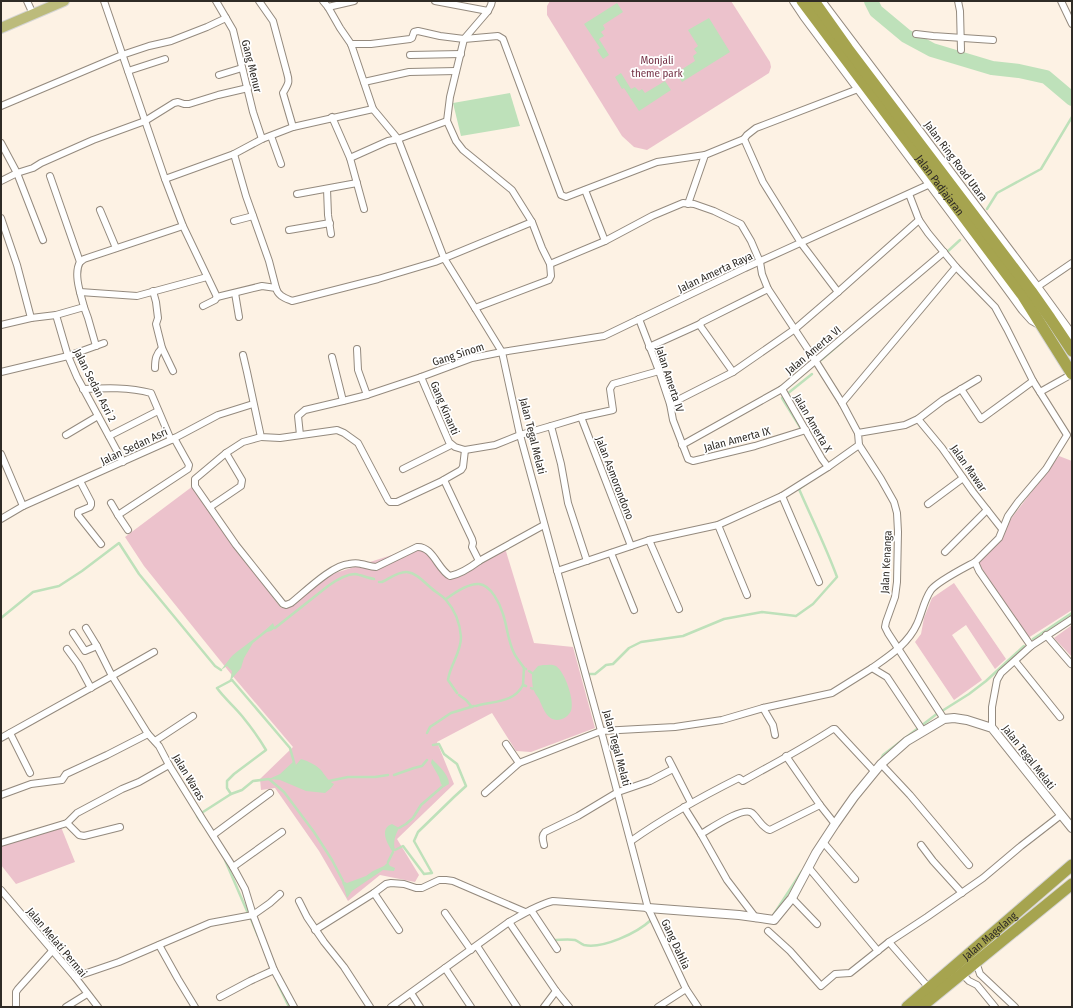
<svg xmlns="http://www.w3.org/2000/svg" width="1073" height="1008" font-family="'Fira Sans Condensed',sans-serif">
	<style>
		.green { fill: #ecc2cc }
		.water { fill: #bee1ba }
		.lines { fill: none; stroke-linecap: round; stroke-linejoin: round }
		.stream { stroke: #bee1ba; stroke-width: 2.5 }
		.river { stroke: #bee1ba; stroke-width: 14 }
		.minor-casing { stroke: #948a7e; stroke-width: 8 }
		.tertiary-casing { stroke: #948a7e; stroke-width: 10 }
		.primary-casing { stroke: #d5d5d4; stroke-width: 12 }
		.trunk-casing { stroke: #d5d5d4; stroke-width: 13 }
		.minor { stroke: #fff; stroke-width: 6 }
		.tertiary { stroke: #fff; stroke-width: 8 }
		.primary { stroke: #bcbb7b; stroke-width: 10 }
		.trunk { stroke: #a6a44f; stroke-width: 11 }
		.labels { text-anchor: middle; stroke-width: 3.5; stroke-linejoin: round; paint-order: stroke }
		.park-label { font-size: 11px; fill: #753347; stroke: #fff }
		.street-label { font-size: 11px; fill: #2f2b26; stroke: #fff }
	</style>
	<rect width="100%" height="100%" fill="#fdf2e4"/>
	<!-- green -->
	<g class="green">
		<polygon points="550,1 731,1 770,62 771,67 769,73 647,150 634,147 622,136 547,15 547,6"/>
		<polygon points="1059,456 1072,461 1072,610 1028,638 978,563 1002,538 1010,520"/>
		<polygon points="193,486 224,532 281,608 286,608 326,576 417,547 423,549 445,576 460,572 505,548 534,643 573,647 595,728 531,752 516,751 492,713 437,742 454,784 397,839 419,875 415,882 380,875 348,901 319,851 275,788 261,790 260,779 293,747 231,674 144,566 125,537"/>
		<polygon points="954,583 1006,659 995,669 966,625 952,635 982,680 954,700 915,642 921,634 924,618 932,598"/>
		<polygon points="1072,625 1072,657 1054,638"/>
		<polygon points="61,827 75,862 16,884 1,865 1,844"/>
	</g>
	<!-- water -->
	<g class="water">
		<polygon points="617,3 623,12 603,25 605,29 601,32 604,36 599,39 609,55 603,59 597,50 600,48 584,24"/>
		<polygon points="709,18 730,52 682,82 676,73 695,61 693,56 697,53 694,49 698,46 688,30"/>
		<polygon points="621,73 631,89 635,87 639,91 642,89 645,93 665,81 671,90 639,111 624,88 622,89 615,77"/>
		<polygon points="510,93 520,126 461,136 453,103"/>
		<path d="M 273,623 L 275,628 L 271,631 L 267,632 L 253,643 L 244,658 L 241,668 L 230,681 L 232,671 L 227,666 L 221,670 C 225,665 229,659 233,655 C 246,644 261,635 273,623 Z"/>
		<path d="M 543,665 C 547,665 552,664 556,666 C 565,672 575,701 571,711 C 569,715 565,718 562,719 C 548,724 543,708 539,699 C 537,696 534,692 533,688 C 532,683 532,678 532,673 L 538,666 Z"/>
		<path d="M 301,759 C 308,761 316,765 321,770 C 325,775 328,781 334,784 L 331,788 L 325,793 L 306,791 L 280,780 L 269,779 L 280,774 L 294,761 L 295,766 Z"/>
		<path d="M 432,759 C 439,766 449,775 449,784 L 444,787 L 441,784 L 439,777 L 431,763 Z"/>
		<path d="M 392,824 L 399,828 C 395,836 393,841 395,850 L 393,852 C 387,844 379,828 392,824 Z"/>
		<polygon points="388,862 390,866 395,868 394,871 383,870 352,891 347,898 344,887 342,883 343,881 347,883 366,876 373,871 384,866"/>
	</g>
	<g class="lines">
		<!-- stream -->
		<g class="stream">
			<polyline points="987,209 997,193 1041,169 1072,117"/>
			<polyline points="947,252 960,240"/>
			<polyline points="821,360 842,342"/>
			<polyline points="800,427 782,398 812,374"/>
			<path d="M 379,582 L 382,582 C 389,579 398,571 407,572 C 416,573 423,581 430,587 C 435,592 442,595 446,600 C 455,610 460,624 461,637 C 461,653 450,665 448,680 L 457,693"/>
			<path d="M 446,599 C 454,593 468,583 479,584 C 491,585 500,604 503,614 C 507,626 508,641 514,653 C 516,658 521,663 524,668 L 526,669"/>
			<polyline points="1,618 33,592 59,586 82,571 119,543 139,574 215,666 221,670"/>
			<path d="M 275,628 L 328,586 C 335,581 345,574 355,574 C 361,575 368,578 374,579"/>
			<polyline points="1033,639 1072,613"/>
			<polyline points="529,671 532,673"/>
			<path d="M 588,674 L 595,674 L 606,665 L 613,664 L 629,648 L 641,642 L 683,636 L 724,619 L 762,612 L 796,616 L 813,604 L 837,577 C 826,547 812,519 799,489 L 806,484"/>
			<polyline points="231,680 232,680 290,748 295,766"/>
			<polyline points="523,685 524,668"/>
			<polyline points="531,688 533,689"/>
			<polyline points="459,695 466,700 472,707"/>
			<path d="M 476,706 C 493,701 514,703 523,685 L 526,686"/>
			<polyline points="942,711 969,694 986,681 1024,646"/>
			<polyline points="921,726 938,713"/>
			<polyline points="427,733 430,727 451,713 474,706"/>
			<polyline points="880,761 883,755 917,729"/>
			<polyline points="394,775 414,768 422,766 427,760"/>
			<polyline points="329,781 348,777 375,777 388,775"/>
			<path d="M 231,794 L 227,788 L 227,781 L 234,774 L 266,750 C 259,738 251,727 242,716 C 234,706 224,698 217,688 L 232,680"/>
			<polyline points="203,812 231,794 242,790 253,781 269,779 284,792 314,832 332,860 343,881"/>
			<polyline points="198,815 197,816 201,822"/>
			<polyline points="399,828 406,824 413,818 421,805 443,786"/>
			<polyline points="395,850 403,846 424,874 432,873 414,841 418,832 454,797 466,786 457,764 444,754 439,744 433,745"/>
			<polyline points="225,860 247,911"/>
			<polyline points="388,862 393,852"/>
			<polyline points="774,914 802,871"/>
			<polyline points="251,919 258,936"/>
			<path d="M 553,940 C 560,940 568,939 575,940 C 578,941 581,944 584,945 C 603,949 637,933 651,920"/>
			<polyline points="278,984 289,1007"/>
		</g>
		<!-- river -->
		<polyline class="river" points="871,1 876,11 906,36 932,50 992,68 1019,71 1046,77 1072,99"/>
		<defs>
			<g id="minor">
				<polyline points="27,1 33,14"/>
				<path d="M 104,1 L 165,179 L 183,226 L 217,297 L 262,286 L 276,288 C 278,296 285,298 292,301 L 378,279 L 435,262 L 532,222"/>
				<polyline points="216,1 233,30 253,112 262,139"/>
				<path d="M 259,1 L 273,21 L 287,73 C 290,83 288,84 283,93 L 293,127"/>
				<polyline points="323,1 328,7 340,28 351,44 373,109 398,139 444,258 475,308 502,352 520,435 603,738 648,908 686,989 698,1007"/>
				<polyline points="435,1 488,11"/>
				<polyline points="958,1 960,11 961,50"/>
				<polyline points="1061,1 1072,24"/>
				<polyline points="328,7 354,1"/>
				<polyline points="916,34 933,36 993,40"/>
				<polyline points="351,44 371,44 410,39 412,38 414,32 418,31 440,36 464,39 498,36 503,39 561,195 566,197 657,162 705,155"/>
				<polyline points="410,55 461,54"/>
				<polyline points="128,71 165,59"/>
				<polyline points="219,75 242,68"/>
				<polyline points="364,82 409,72 456,71"/>
				<polyline points="1,106 122,55 149,46 171,41 207,27 226,18"/>
				<polyline points="332,117 350,158 364,209"/>
				<polyline points="271,136 281,164"/>
				<polyline points="1,143 17,173 43,240"/>
				<polyline points="234,154 246,196 269,261 276,288"/>
				<polyline points="350,158 388,141 398,139 447,121"/>
				<polyline points="50,176 80,262"/>
				<polyline points="165,179 234,154 262,139 293,127 373,109"/>
				<polyline points="1,181 17,173 33,168 41,163 93,140 145,121 174,103 178,102 184,104 189,104 218,95 248,88"/>
				<polyline points="327,189 328,215 331,234"/>
				<polyline points="585,190 605,241 652,216 683,203 694,204 714,211 741,224 751,241 760,262 762,274 768,289 815,360 842,403 858,433"/>
				<polyline points="297,194 357,183"/>
				<polyline points="909,194 919,220 928,233 956,267 995,307 1007,329 1033,381 1067,435 1046,469 1018,502 1008,516 999,538 975,562 979,571 1031,646"/>
				<polyline points="688,204 705,155 744,139"/>
				<polyline points="100,210 116,248"/>
				<polyline points="1,218 17,265 31,318"/>
				<polyline points="234,221 253,216"/>
				<polyline points="289,230 330,223"/>
				<polyline points="550,264 605,241"/>
				<polyline points="1034,289 1072,263"/>
				<polyline points="153,291 156,302 158,318 156,324 162,348 173,371"/>
				<polyline points="80,292 137,296 207,277"/>
				<polyline points="838,292 801,243 763,182 744,139 747,135 756,128 858,89"/>
				<polyline points="235,293 239,317"/>
				<polyline points="203,306 215,300 217,297"/>
				<polyline points="84,307 88,318 96,346"/>
				<polyline points="475,308 549,280 551,276 550,264 542,248 532,222 512,190 463,150 456,141 447,121 450,97 464,39 488,11 491,5 492,1"/>
				<polyline points="56,315 68,356 77,377 123,462"/>
				<polyline points="639,319 659,371 670,404 673,420 688,459 693,461 755,446 806,430"/>
				<polyline points="700,324 701,327 733,372"/>
				<path d="M 1,325 L 31,318 L 56,315 L 84,307 C 81,295 73,274 80,262 L 84,259 L 183,226"/>
				<polyline points="649,347 700,324 702,322 768,289"/>
				<polyline points="357,349 358,370 367,395"/>
				<polyline points="243,355 247,372 261,437 280,438 337,430 344,433 358,443 388,500 390,502 397,502 440,482 461,470 463,467 465,450"/>
				<path d="M 155,368 C 155,359 156,354 162,348"/>
				<polyline points="1,372 68,356 104,343"/>
				<polyline points="421,377 449,442 455,447 465,450 495,445 520,435 551,426 581,417 613,410 610,389 613,384 659,371"/>
				<path d="M 83,389 C 106,388 129,387 151,393 L 171,440"/>
				<polyline points="782,389 822,459 828,467"/>
				<polyline points="961,389 981,419 1033,381"/>
				<polyline points="1040,392 1072,374"/>
				<polyline points="343,401 367,395 421,377 472,358 502,352 604,336 745,268 930,184"/>
				<polyline points="842,403 956,267"/>
				<polyline points="670,404 733,372 795,329 838,292 919,220"/>
				<polyline points="581,417 631,546"/>
				<polyline points="918,419 942,448 973,492 1002,529"/>
				<polyline points="551,426 561,464 568,503 587,561"/>
				<polyline points="66,435 98,416"/>
				<polyline points="300,435 298,416 305,410 343,401 332,357"/>
				<polyline points="109,436 158,411"/>
				<path d="M 261,437 L 243,442 L 226,453 L 195,479 L 195,486 L 236,545 L 283,604 L 286,605 L 291,603 C 305,592 332,565 349,564 C 353,563 358,563 361,564 C 367,565 370,567 376,567 L 417,547 C 433,546 438,570 450,576 C 461,574 471,567 479,561"/>
				<polyline points="682,445 782,389 944,252"/>
				<polyline points="859,445 881,479 894,502 897,513 898,532 897,582 895,597 886,622 885,627 888,633 944,719"/>
				<polyline points="1,454 23,506"/>
				<polyline points="403,469 451,445"/>
				<polyline points="444,480 472,539 473,543 472,547 479,561 544,525"/>
				<polyline points="80,481 91,502 91,505 90,507 78,512 78,515 101,544"/>
				<polyline points="782,496 819,582"/>
				<polyline points="111,503 118,515 188,469 189,465 174,438"/>
				<polyline points="928,504 963,478"/>
				<polyline points="210,507 241,486 242,480 226,453"/>
				<polyline points="118,515 128,530"/>
				<polyline points="1,519 23,506 171,440 218,415 253,404"/>
				<polyline points="718,525 747,595"/>
				<polyline points="649,540 679,609"/>
				<polyline points="945,552 987,510"/>
				<polyline points="611,553 634,610"/>
				<polyline points="557,571 649,540 718,525 782,496 828,467 859,445 858,433 905,425 918,419 943,400 978,379"/>
				<polyline points="86,628 97,646 112,676 154,652"/>
				<polyline points="73,633 85,651 97,646"/>
				<polyline points="1046,635 1071,664"/>
				<polyline points="67,649 78,664 91,688"/>
				<polyline points="1015,661 1060,717"/>
				<path d="M 872,668 C 889,656 908,644 917,624 C 922,613 924,600 931,590 C 938,581 964,568 975,562"/>
				<polyline points="763,708 773,725 775,735"/>
				<polyline points="992,728 992,707 997,680 1001,673 1031,646 1072,619"/>
				<polyline points="10,733 30,773"/>
				<polyline points="1,738 112,676 148,734 159,746 169,765 203,820 233,867 245,889 253,915 274,970 294,1007"/>
				<polyline points="155,741 193,716"/>
				<polyline points="506,744 519,763"/>
				<polyline points="786,756 820,805 835,824"/>
				<polyline points="669,760 691,803"/>
				<polyline points="881,764 910,795 969,865"/>
				<polyline points="485,793 519,763 601,731 675,727 722,720 763,708 832,693 872,668 887,677 923,731"/>
				<polyline points="1,795 31,784 62,780 66,774 107,755 148,734"/>
				<path d="M 684,807 L 701,834 C 710,829 743,806 752,813 C 758,818 762,828 770,830 L 820,805"/>
				<polyline points="67,823 79,835 84,836 120,827"/>
				<polyline points="701,834 727,880 756,918"/>
				<polyline points="213,835 270,793"/>
				<path d="M 631,841 C 665,817 701,797 739,778 L 743,781 C 773,764 804,748 833,729 L 835,729 L 875,772"/>
				<polyline points="823,842 855,879"/>
				<polyline points="1,843 67,823 77,813 122,789 139,782 169,765"/>
				<path d="M 544,845 C 543,840 541,836 545,832 L 578,816 L 618,792 L 650,781 L 673,769"/>
				<polyline points="921,845 933,861 962,893"/>
				<polyline points="233,867 282,832"/>
				<polyline points="809,868 878,951"/>
				<polyline points="1,890 75,977 98,1007"/>
				<polyline points="374,893 399,930"/>
				<polyline points="792,898 817,924"/>
				<polyline points="299,901 307,917 324,942 344,967 370,1007"/>
				<polyline points="531,910 557,949"/>
				<polyline points="445,913 471,950"/>
				<polyline points="509,922 556,991 569,1007"/>
				<polyline points="315,930 374,893 386,884 391,883 404,884 416,888 422,888 439,880 446,880 453,881 525,912"/>
				<polyline points="768,931 790,951 821,986 835,974 850,973 889,942 927,917 983,878 1021,846 1061,815"/>
				<polyline points="889,942 929,988"/>
				<polyline points="159,945 178,979 195,1007"/>
				<polyline points="477,946 517,1007"/>
				<polyline points="445,968 471,1007"/>
				<polyline points="978,968 980,974 1015,1007"/>
				<polyline points="75,977 119,962 210,923 253,915 270,903 280,894"/>
				<polyline points="966,978 969,981 977,985 995,1007"/>
				<polyline points="411,993 420,1007"/>
				<polyline points="220,997 250,981 274,970"/>
				<polyline points="16,1007 16,992 18,989 53,950"/>
				<polyline points="66,1007 87,994"/>
				<path d="M 391,1007 L 509,922 C 523,914 537,905 553,901 L 648,908"/>
				<polyline points="544,1007 556,991"/>
				<polyline points="658,1007 686,989"/>
			</g>
			<g id="tertiary">
				<path d="M 794,1 L 804,16 C 877,114 951,211 1023,310 L 1032,320 L 1039,324"/>
				<polyline points="821,1 1037,287 1072,335"/>
				<polyline points="648,908 739,915 774,920 792,898 816,853 835,824 854,797 881,764 907,741 944,719 954,718 967,720 992,728 1059,812 1072,828"/>
			</g>
			<polyline id="primary" points="1,28 64,1"/>
			<g id="trunk">
				<path id="s1" d="M 802,1 L 1023,296 L 1072,374"/>
				<polyline points="814,1 848,49 1031,291 1050,318 1072,351"/>
				<path id="s2" d="M 907,1007 L 1072,865"/>
				<polyline points="921,1007 1072,884"/>
			</g>
		</defs>
		<!-- minor casing -->
		<use href="#minor" class="minor-casing"/>
		<!-- tertiary casing -->
		<use href="#tertiary" class="tertiary-casing"/>
		<!-- primary casing -->
		<use href="#primary" class="primary-casing"/>
		<!-- trunk casing -->
		<use href="#trunk" class="trunk-casing"/>
		<!-- minor -->
		<use href="#minor" class="minor"/>
		<!-- tertiary -->
		<use href="#tertiary" class="tertiary"/>
		<!-- primary -->
		<use href="#primary" class="primary"/>
		<!-- trunk -->
		<use href="#trunk" class="trunk"/>
	</g>
	<g class="labels">
		<!-- park labels -->
		<g class="park-label">
			<text x="657" y="64">Monjali<tspan x="657" dy="13">theme park</tspan></text>
		</g>
		<!-- street labels -->
		<g class="street-label">
			<text transform="translate(252 66) rotate(76)" y="4">Gang Menur</text>
			<text transform="translate(956 161) rotate(53)" y="4">Jalan Ring Road Utara</text>
			<text dy="4" stroke="none"><textPath href="#s1" startOffset="230">Jalan Padjajaran</textPath></text>
			<text transform="translate(715 272) rotate(-25)" y="4">Jalan Amerta Raya</text>
			<text transform="translate(813 350) rotate(-40)" y="4">Jalan Amerta VI</text>
			<text transform="translate(458 354) rotate(-18)" y="4">Gang Sinom</text>
			<text transform="translate(670 379) rotate(72)" y="4">Jalan Amerta IV</text>
			<text transform="translate(95 385) rotate(63)" y="4">Jalan Sedan Asri 2</text>
			<text transform="translate(445 408) rotate(67)" y="4">Gang Kinanti</text>
			<text transform="translate(813 423) rotate(60)" y="4">Jalan Amerta X</text>
			<text transform="translate(533 436) rotate(76)" y="4">Jalan Tegal Melati</text>
			<text transform="translate(737 439) rotate(-15)" y="4">Jalan Amerta IX</text>
			<text transform="translate(134 446) rotate(-25)" y="4">Jalan Sedan Asri</text>
			<text transform="translate(969 468) rotate(55)" y="4">Jalan Mawar</text>
			<text transform="translate(615 478) rotate(69)" y="4">Jalan Asmorondono</text>
			<text transform="translate(886 562) rotate(-87)" y="4">Jalan Kenanga</text>
			<text transform="translate(617 748) rotate(75)" y="4">Jalan Tegal Melati</text>
			<text transform="translate(1029 757) rotate(52)" y="4">Jalan Tegal Melati</text>
			<text transform="translate(189 777) rotate(59)" y="4">Jalan Waras</text>
			<text dy="4" stroke="none"><textPath href="#s2" startOffset="109">Jalan Magelang</textPath></text>
			<text transform="translate(57 942) rotate(50)" y="4">Jalan Melati Permai</text>
			<text transform="translate(676 944) rotate(65)" y="4">Gang Dahlia</text>
		</g>
	</g>
	<!-- border -->
	<rect width="1073" height="1008" fill="none" stroke="#2f2b26" stroke-width="4"/>
</svg>
